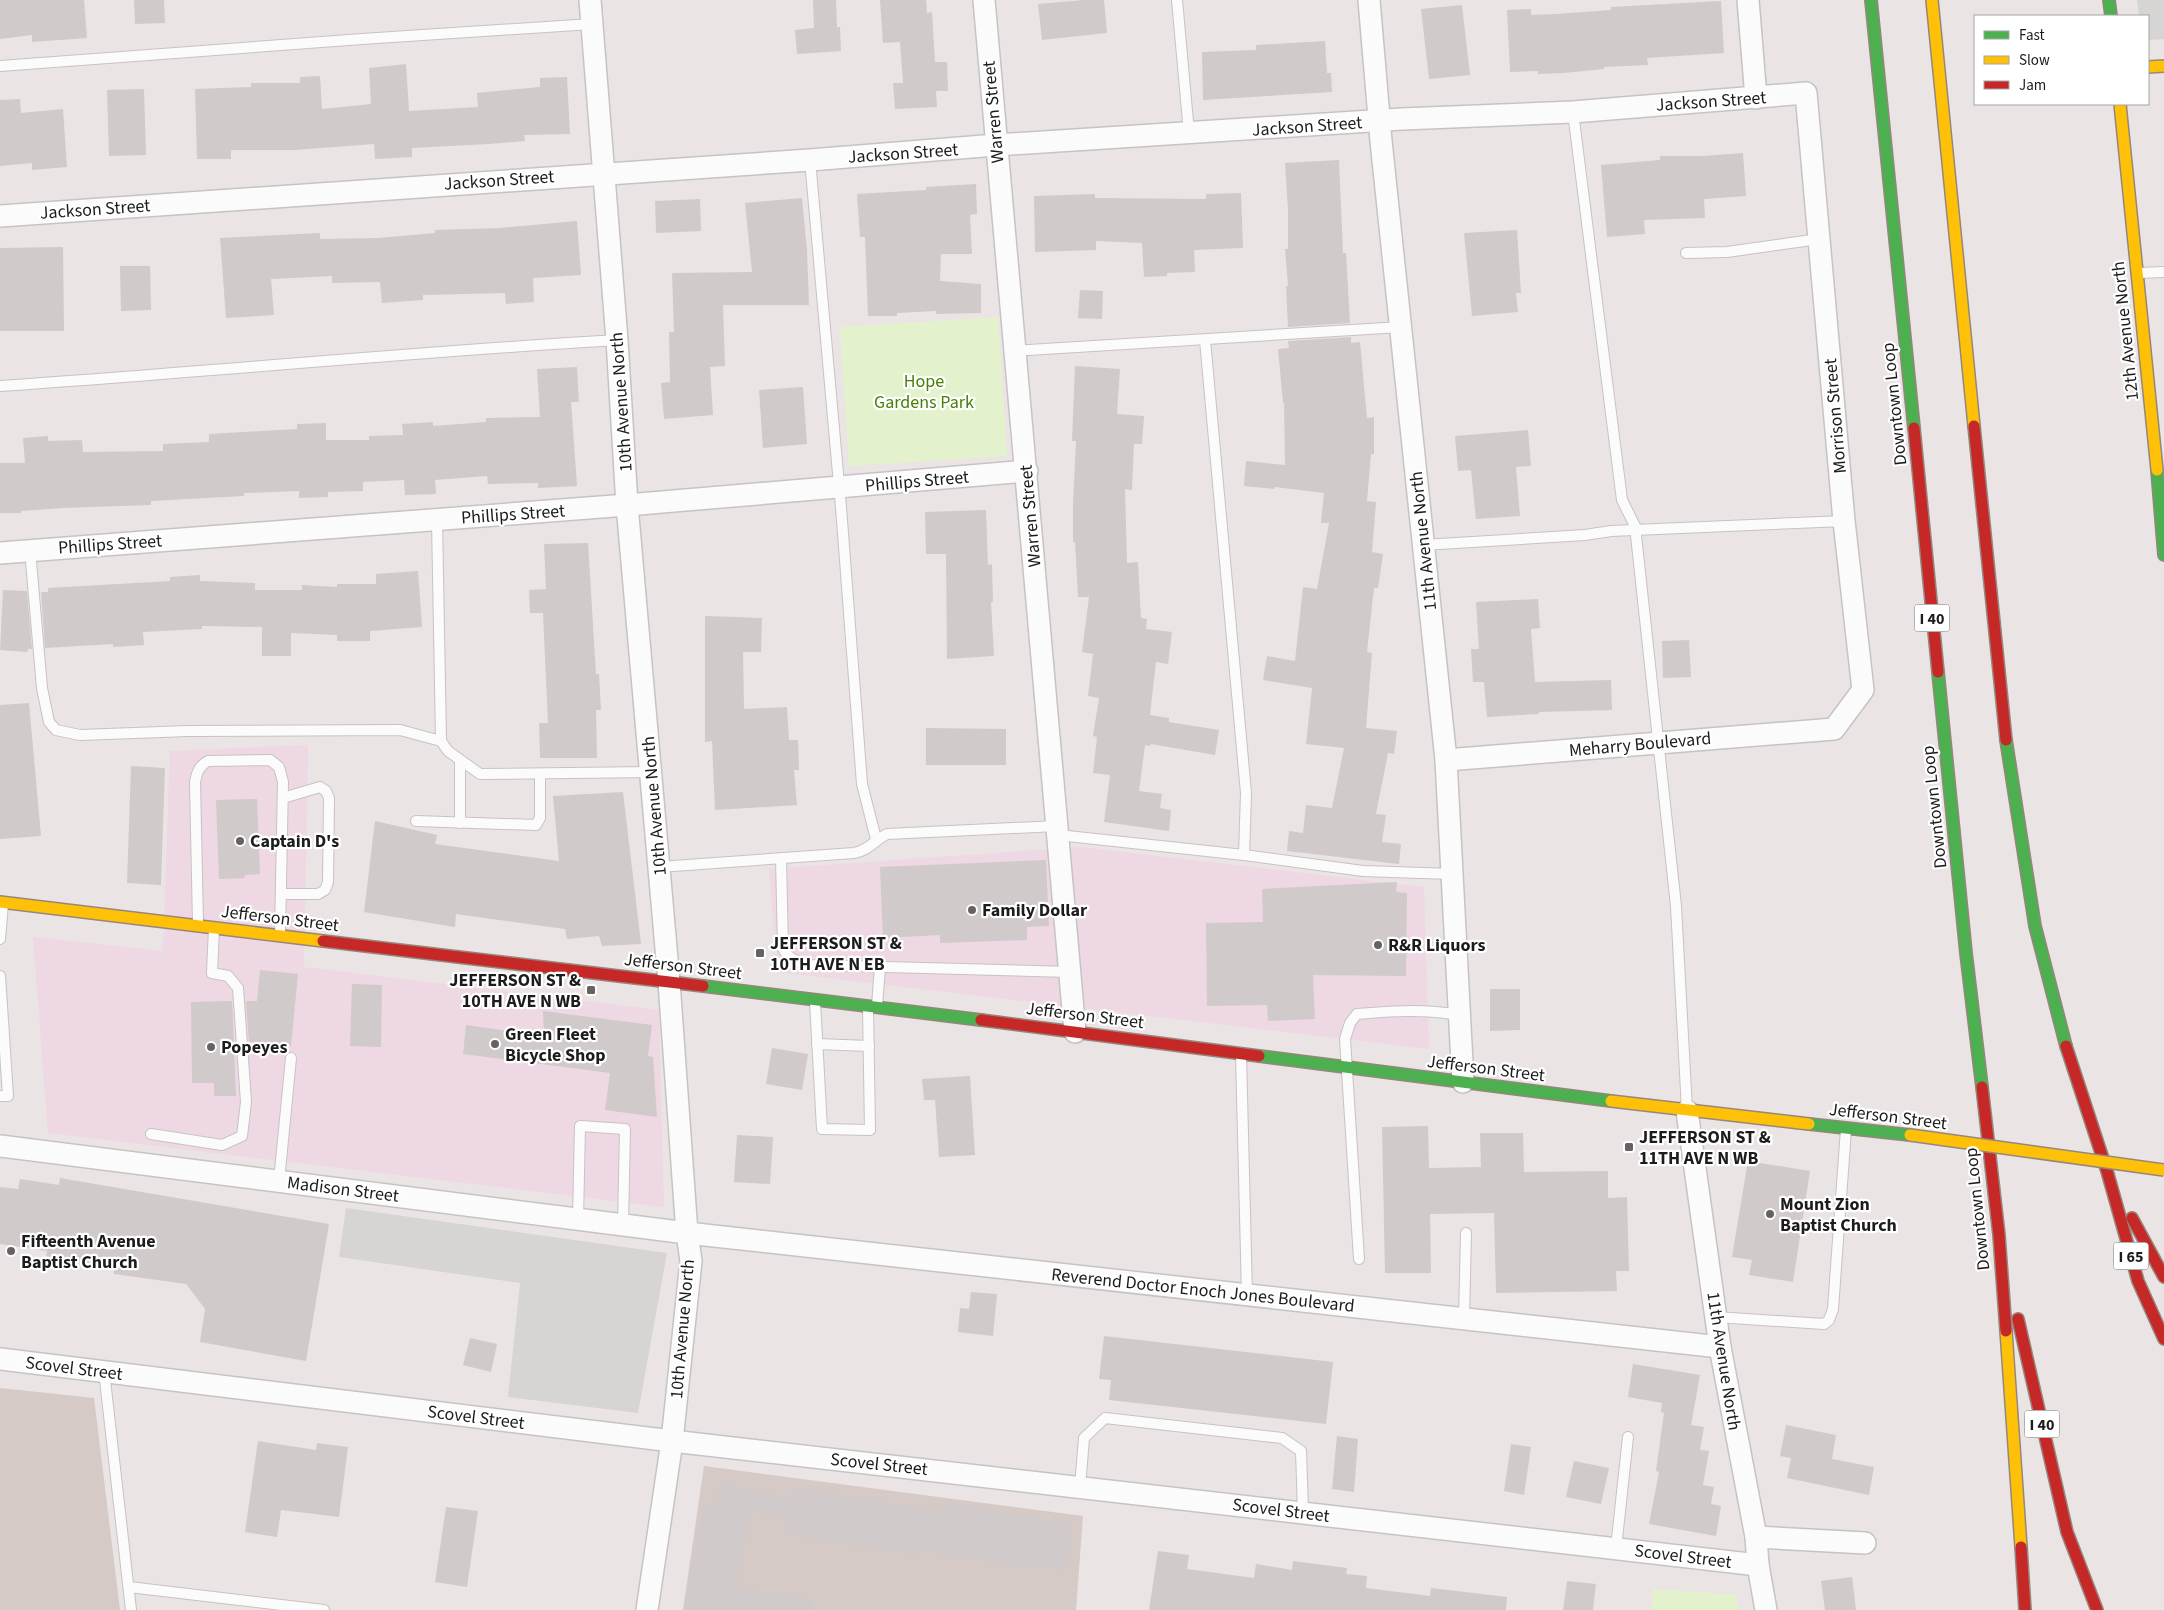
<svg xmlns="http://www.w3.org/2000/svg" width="2164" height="1610" font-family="'Source Sans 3',sans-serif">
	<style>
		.commercial { fill: #eed8e3 }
		.construction { fill: #d5cac5 }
		.park { fill: #e3f2cc }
		.parking { fill: #d7d4d4 }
		.building { fill: #d0caca }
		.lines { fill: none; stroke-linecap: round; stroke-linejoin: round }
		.lane-casing { stroke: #c6c3c3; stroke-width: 12 }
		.street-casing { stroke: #c6c3c3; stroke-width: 24 }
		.fast-casing { stroke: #96877c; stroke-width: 14 }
		.slow-casing { stroke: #96877c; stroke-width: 14 }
		.jam-casing { stroke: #96877c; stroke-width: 14 }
		.lane { stroke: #fcfbfb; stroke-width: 10 }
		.street { stroke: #fcfbfb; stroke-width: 21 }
		.fast { stroke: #4caf50; stroke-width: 11 }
		.slow { stroke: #ffc107; stroke-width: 11 }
		.jam { stroke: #c62828; stroke-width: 11 }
		.slow-bridge-casing { stroke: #96877c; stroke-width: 14; stroke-linecap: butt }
		.slow-bridge { stroke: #ffc107; stroke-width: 11 }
		.poi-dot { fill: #646262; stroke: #fff; stroke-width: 2 }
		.labels { text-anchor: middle; stroke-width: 4.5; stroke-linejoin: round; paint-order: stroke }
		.shield { fill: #fff; stroke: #606060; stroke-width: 1 }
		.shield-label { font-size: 16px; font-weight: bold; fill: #1c1c1c }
		.street-label { font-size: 18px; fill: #1c1c1c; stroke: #fff }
		.park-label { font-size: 18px; fill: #468103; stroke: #fff }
		.poi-label { font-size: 18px; font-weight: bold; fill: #1c1c1c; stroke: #fff; text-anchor: start }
	</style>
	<rect width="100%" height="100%" fill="#ebe4e4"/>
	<!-- commercial -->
	<g class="commercial">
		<polygon points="308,745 304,967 659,1010 664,1207 48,1133 33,937 163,951 170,751"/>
		<polygon points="1080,847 1424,887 1429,1049 777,972 769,869"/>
	</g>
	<!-- construction -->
	<g class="construction">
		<polygon points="0,1388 94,1398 120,1610 0,1610"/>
		<polygon points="704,1466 1083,1516 1076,1610 683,1610"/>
	</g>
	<!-- park -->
	<g class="park">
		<polygon points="998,317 1007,456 849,466 840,327"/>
		<polygon points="1653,1589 1736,1595 1738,1610 1652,1610"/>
	</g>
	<!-- parking -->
	<g class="parking">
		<polygon points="2137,0 2164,0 2164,39 2148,40 2148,16 2139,16"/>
		<polygon points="346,1208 667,1253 638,1413 508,1397 520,1283 339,1257"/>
	</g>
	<!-- building -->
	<g class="building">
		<polygon points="0,0 84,0 87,38 32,42 32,35 0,39"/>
		<polygon points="134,0 164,0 165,23 135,24"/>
		<polygon points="813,0 836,0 837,27 840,27 841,51 797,54 795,30 814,28"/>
		<polygon points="880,0 926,0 927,13 932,12 935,62 947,62 948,91 936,91 937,107 895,109 893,83 903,83 900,42 883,43"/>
		<polygon points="1084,0 1104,0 1107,33 1042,40 1038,4"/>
		<polygon points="1721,1 1724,53 1647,58 1648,65 1604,67 1604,69 1564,73 1538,74 1538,71 1510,72 1507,10 1531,9 1531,15 1556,14 1611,10 1611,7"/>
		<polygon points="1462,5 1470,75 1429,79 1421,9"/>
		<polygon points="1325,41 1327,73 1331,73 1332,92 1203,100 1202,52 1256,50 1256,45"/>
		<polygon points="406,64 409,111 478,107 477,93 540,87 540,78 567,77 570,134 524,135 525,141 489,144 412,148 412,157 375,159 374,144 294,150 231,150 231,159 197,159 195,89 251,87 251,83 300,83 300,77 320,76 322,109 371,104 369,68"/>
		<polygon points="144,89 146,155 109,156 107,90"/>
		<polygon points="20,99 21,113 63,109 67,167 32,170 32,163 0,166 0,100"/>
		<polygon points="1743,153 1746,196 1704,199 1705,218 1644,220 1645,234 1607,237 1601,165 1660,160 1660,156 1703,156"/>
		<polygon points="1339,160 1343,253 1346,253 1350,323 1288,327 1286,286 1288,286 1285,249 1288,249 1288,210 1285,163"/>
		<polygon points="976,184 977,214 970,215 972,254 941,254 940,281 981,284 981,313 936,314 936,311 897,313 897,316 868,316 865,237 860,237 857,194 926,190 926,187"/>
		<polygon points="1241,193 1243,248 1194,250 1195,272 1167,273 1167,276 1144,277 1142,243 1096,241 1096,250 1035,252 1034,196 1095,194 1095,198 1206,199 1206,194"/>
		<polygon points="802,198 807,250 809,305 723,305 725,366 710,367 713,415 664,419 661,383 670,382 669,332 674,332 672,273 752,272 745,203"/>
		<polygon points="700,199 701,231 656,233 655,201"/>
		<polygon points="577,221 581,275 533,278 534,302 506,304 505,293 423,295 423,300 382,303 380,282 332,283 332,276 271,279 274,315 226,318 220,238 320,233 320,239 378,238 435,233 435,230 500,228"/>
		<polygon points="1517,230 1521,293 1516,293 1518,312 1472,316 1464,233"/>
		<polygon points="63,247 64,331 0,331 0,248"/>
		<polygon points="120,266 150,266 151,310 121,311"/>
		<polygon points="1080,290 1103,291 1102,319 1078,318"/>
		<polygon points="1351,337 1351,343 1360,342 1367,418 1374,417 1374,454 1371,454 1367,501 1376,502 1372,552 1383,554 1378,588 1374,588 1367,652 1372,653 1366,728 1397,731 1394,754 1388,753 1376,814 1386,815 1382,842 1401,844 1399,864 1287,851 1289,831 1303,833 1306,805 1332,808 1344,748 1306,744 1312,688 1263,680 1267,656 1295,661 1303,587 1317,589 1329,523 1321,523 1324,493 1275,487 1274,489 1244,486 1246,461 1285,465 1284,402 1283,403 1278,349 1289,348 1288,341"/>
		<polygon points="1075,366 1120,369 1117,414 1144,416 1142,444 1134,444 1132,490 1125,489 1127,563 1138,562 1141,618 1147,619 1146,629 1172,632 1168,664 1156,662 1150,715 1169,718 1169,722 1219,730 1215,755 1151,744 1150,746 1145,745 1139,791 1162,794 1160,808 1171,810 1169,831 1104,822 1110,775 1093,773 1097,737 1093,736 1099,698 1088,696 1093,654 1082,652 1089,597 1078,597 1075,542 1073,542 1073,504 1076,441 1072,441"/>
		<polygon points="577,367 579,402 571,402 577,486 538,488 538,483 488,484 487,476 435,480 436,494 405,495 404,480 363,482 363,491 328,492 328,497 299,498 299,491 244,493 244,496 151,501 151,505 63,508 21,511 21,513 0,513 0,463 25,463 23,438 48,436 48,441 82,440 83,452 163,451 163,444 209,442 209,434 297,429 297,424 326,423 326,440 369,440 369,436 403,435 402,424 433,422 433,426 486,422 486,418 540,417 537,369"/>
		<polygon points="803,387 807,444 763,448 759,390"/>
		<polygon points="1528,430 1531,466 1516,467 1520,516 1476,519 1471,470 1458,471 1455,436"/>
		<polygon points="986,510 988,565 992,564 993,602 991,602 994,656 947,659 946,554 926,554 925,512"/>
		<polygon points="588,543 596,674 599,674 601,710 596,710 597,758 540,758 539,723 548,723 543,613 530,613 529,590 546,589 544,544"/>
		<polygon points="418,571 422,627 370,631 370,641 337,641 337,635 291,633 291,656 262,656 262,627 202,626 202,629 143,632 144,645 113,647 113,644 45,648 41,592 48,592 48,588 170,581 170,577 200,575 200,581 255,583 255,590 302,590 302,585 337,587 337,584 376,584 376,574"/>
		<polygon points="3,590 27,591 32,649 28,649 27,652 0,650"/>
		<polygon points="1538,599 1540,628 1531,629 1535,682 1611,680 1612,710 1539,712 1539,714 1487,717 1484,682 1473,682 1471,649 1479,649 1476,602"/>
		<polygon points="705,616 762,618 761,652 743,652 744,709 787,707 789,740 798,740 799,770 794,770 797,805 715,810 712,741 705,742"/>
		<polygon points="1689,640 1691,677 1663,678 1662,641"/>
		<polygon points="29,703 41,836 0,839 0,705"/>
		<polygon points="926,728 1006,729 1006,765 926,765"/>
		<polygon points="131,766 165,768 161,885 127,883"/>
		<polygon points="623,792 641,944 602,946 599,936 567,939 565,929 456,914 455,927 364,912 375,821 437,835 435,844 559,861 553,796"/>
		<polygon points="257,799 260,874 245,875 244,878 219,879 216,800"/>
		<polygon points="1046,860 1049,926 1027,927 1027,940 940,943 940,935 883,938 880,867"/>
		<polygon points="1397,882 1396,892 1407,893 1406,976 1313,975 1315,1019 1268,1021 1267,1005 1207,1006 1206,923 1263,922 1262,889"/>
		<polygon points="260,970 298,974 291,1046 249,1042 246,1001 257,1001"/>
		<polygon points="352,984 382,985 381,1047 350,1046"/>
		<polygon points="1490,989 1520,989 1520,1030 1490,1031"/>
		<polygon points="232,1001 236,1096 214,1096 214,1083 192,1083 191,1002"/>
		<polygon points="543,1011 652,1025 648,1056 653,1057 657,1117 605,1110 610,1073 463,1054 466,1025 544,1036"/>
		<polygon points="772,1048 808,1054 802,1090 766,1084"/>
		<polygon points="970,1076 975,1155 939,1157 935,1100 924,1100 922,1079"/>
		<polygon points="1428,1126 1429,1168 1481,1167 1480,1133 1523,1133 1524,1172 1608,1171 1608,1198 1627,1197 1629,1271 1616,1271 1617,1291 1496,1293 1494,1213 1430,1214 1431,1273 1385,1273 1382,1127"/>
		<polygon points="737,1135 773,1137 770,1184 734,1182"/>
		<polygon points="1748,1161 1810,1171 1793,1282 1749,1275 1752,1260 1732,1257"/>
		<polygon points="60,1178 329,1224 306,1361 200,1342 205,1309 186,1284 114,1274 114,1268 46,1256 47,1251 0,1244 0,1187 18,1189 20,1179 59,1185"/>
		<polygon points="971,1292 997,1294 993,1336 958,1332 960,1308 969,1309"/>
		<polygon points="1104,1336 1333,1362 1326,1424 1109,1400 1111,1380 1099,1379"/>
		<polygon points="470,1338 497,1344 491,1372 463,1365"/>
		<polygon points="1633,1364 1700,1375 1691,1425 1704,1427 1700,1450 1709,1451 1703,1485 1714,1487 1711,1504 1721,1506 1716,1536 1649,1524 1659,1472 1656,1471 1664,1413 1661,1412 1662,1403 1628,1397"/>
		<polygon points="1786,1425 1836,1435 1832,1459 1874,1467 1869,1495 1787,1478 1791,1458 1780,1456"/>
		<polygon points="1337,1436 1358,1439 1354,1492 1332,1489"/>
		<polygon points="258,1441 316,1450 317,1443 348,1447 339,1517 281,1510 277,1537 245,1532"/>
		<polygon points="1511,1444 1531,1447 1524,1495 1504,1491"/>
		<polygon points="1574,1461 1609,1468 1601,1504 1566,1497"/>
		<polygon points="720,1483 791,1498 792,1488 944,1511 945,1503 1073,1524 1066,1571 1028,1565 1027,1568 922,1551 921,1556 785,1535 788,1519 751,1511 736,1587 812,1598 811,1610 683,1610 704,1504 716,1507"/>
		<polygon points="446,1507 478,1511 467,1587 435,1582"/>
		<polygon points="1158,1551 1189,1555 1187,1569 1254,1578 1256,1564 1292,1570 1293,1561 1347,1568 1346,1574 1367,1576 1366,1588 1430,1596 1431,1588 1507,1597 1506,1610 1149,1610"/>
		<polygon points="1852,1577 1856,1610 1825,1610 1821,1581"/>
		<polygon points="1567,1581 1596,1584 1593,1610 1563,1610"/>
	</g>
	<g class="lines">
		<defs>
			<g id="lane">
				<polyline points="1177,0 1189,133"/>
				<polyline points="0,66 362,39 592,24"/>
				<polyline points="1573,112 1622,500 1635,526 1676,906 1687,1110"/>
				<polyline points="810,160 841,507 862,784 876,839"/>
				<polyline points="1686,253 1727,252 1819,239"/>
				<polyline points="2138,273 2164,272"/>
				<polyline points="1205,340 1246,793 1244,855"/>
				<polyline points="1013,351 1401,327"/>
				<path d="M 0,386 C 206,372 411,352 617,340"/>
				<polyline points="437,520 441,741"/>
				<polyline points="1423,545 1585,535 1611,531 1844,521"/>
				<polyline points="30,550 42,688 49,722 56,730 80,735 188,731 400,730 441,741 448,751 480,774 651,772"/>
				<polyline points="416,821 536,825 540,818 540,774"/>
				<polyline points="460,823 460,761"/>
				<polyline points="1058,835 1244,855 1363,871 1452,874"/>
				<path d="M 781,858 L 783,948 C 788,960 799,962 811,965 L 1069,972"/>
				<path d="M 659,867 L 854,853 C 868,851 875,840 887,834 L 1057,826"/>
				<polyline points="281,894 318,894 325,890 328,882 329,798 326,791 320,787 283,798"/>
				<path d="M 198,924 L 195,782 C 197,772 199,766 208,761 L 270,760 L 279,767 L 283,782 L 280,935"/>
				<polyline points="0,939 3,904"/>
				<polyline points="0,976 8,1096 0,1096"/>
				<polyline points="815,1001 822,1129 870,1130 868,1007"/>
				<polyline points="877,1006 880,967"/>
				<polyline points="817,1044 869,1046"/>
				<polyline points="1241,1054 1247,1295"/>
				<polyline points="151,1134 222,1145 242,1136 246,1102 238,988 228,976 212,973 214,928"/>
				<polyline points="279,1181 291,1058"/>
				<polyline points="578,1219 580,1126 625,1129 623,1225"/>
				<path d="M 1359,1259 L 1345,1039 L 1350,1023 L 1357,1014 C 1391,1011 1425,1009 1459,1015"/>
				<polyline points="1716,1317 1824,1324 1829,1320 1833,1309 1846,1129"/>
				<polyline points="1464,1319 1466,1233"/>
				<polyline points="104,1371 131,1610"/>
				<polyline points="1080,1487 1084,1438 1105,1418 1282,1438 1301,1451 1303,1512"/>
				<polyline points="1616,1548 1628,1437"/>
				<polyline points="129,1587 324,1610"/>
			</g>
			<g id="street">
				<polyline points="590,0 617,340 627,505 669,982 687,1233 691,1261 672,1441 647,1610"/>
				<polyline points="984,0 1075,1032"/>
				<polyline points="1369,0 1381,141 1446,760 1463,1082"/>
				<polyline points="1748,0 1756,98"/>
				<polyline points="0,216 810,160 996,145 1402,119 1573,112 1806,93 1844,521 1863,690 1834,729 1446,760"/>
				<polyline points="0,553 627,505 1027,471"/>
				<polyline points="1687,1111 1720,1347 1756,1537 1758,1565 1766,1610"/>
				<polyline points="0,1146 687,1233 1720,1347"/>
				<polyline points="0,1359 672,1441 1758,1565"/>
				<polyline points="1756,1537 1865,1543"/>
			</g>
			<g id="fast">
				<polyline points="1871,0 1914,428"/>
				<polyline points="2109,0 2111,16"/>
				<polyline points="2157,470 2164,555"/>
				<polyline points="1938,672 1966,953 1982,1087"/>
				<polyline points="2006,740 2035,926 2066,1046"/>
				<polyline points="703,986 981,1020"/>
				<polyline points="1259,1056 1611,1101"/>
				<polyline points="1809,1124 1910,1135"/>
			</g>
			<g id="slow">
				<polyline points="1932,0 1974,426"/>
				<polyline points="2148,67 2164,66"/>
				<polyline points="2120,104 2157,470"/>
				<polyline points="0,902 323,941"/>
				<polyline points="1611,1101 1809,1124"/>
				<polyline points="2006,1331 2021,1547"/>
			</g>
			<g id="jam">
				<polyline points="1974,426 2006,740"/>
				<polyline points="1914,428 1938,672"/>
				<polyline points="323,941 703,986"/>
				<polyline points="981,1020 1259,1056"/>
				<polyline points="2066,1046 2107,1171 2138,1281 2164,1339"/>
				<polyline points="1982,1087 1999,1235 2006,1331"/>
				<polyline points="2132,1218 2164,1277"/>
				<polyline points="2018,1319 2067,1532 2097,1610"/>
				<polyline points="2021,1547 2025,1610"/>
			</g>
		</defs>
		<!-- lane casing -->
		<use href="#lane" class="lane-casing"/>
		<!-- street casing -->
		<use href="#street" class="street-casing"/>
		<!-- fast casing -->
		<use href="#fast" class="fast-casing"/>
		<!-- slow casing -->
		<use href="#slow" class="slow-casing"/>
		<!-- jam casing -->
		<use href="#jam" class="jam-casing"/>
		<!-- lane -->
		<use href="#lane" class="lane"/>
		<!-- street -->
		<use href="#street" class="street"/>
		<!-- fast -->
		<use href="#fast" class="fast"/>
		<!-- slow -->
		<use href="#slow" class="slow"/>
		<!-- jam -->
		<use href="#jam" class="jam"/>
		<defs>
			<polyline id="slow-bridge" points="1910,1135 2164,1170"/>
		</defs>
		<!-- slow-bridge casing -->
		<use href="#slow-bridge" class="slow-bridge-casing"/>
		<!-- slow-bridge -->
		<use href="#slow-bridge" class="slow-bridge"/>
	</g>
	<!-- markers -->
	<g class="poi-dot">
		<circle cx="240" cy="841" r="5"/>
		<circle cx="972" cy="910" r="5"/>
		<circle cx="1378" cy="945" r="5"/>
		<rect x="755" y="948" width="10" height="10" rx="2.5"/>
		<rect x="586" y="985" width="10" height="10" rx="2.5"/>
		<circle cx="495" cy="1044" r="5"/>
		<circle cx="211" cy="1047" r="5"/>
		<rect x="1624" y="1142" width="10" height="10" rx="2.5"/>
		<circle cx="1770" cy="1214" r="5"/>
		<circle cx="11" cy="1251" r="5"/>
	</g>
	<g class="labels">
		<!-- shield labels -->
		<g class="shield">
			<rect x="1914.5" y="604.5" width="35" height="27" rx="4"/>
			<rect x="2113.5" y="1242.5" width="35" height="27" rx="4"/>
			<rect x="2024.5" y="1410.5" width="35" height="27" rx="4"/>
		</g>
		<g class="shield-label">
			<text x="1932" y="624">I 40</text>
			<text x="2131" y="1262">I 65</text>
			<text x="2042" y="1430">I 40</text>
		</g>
		<!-- street labels -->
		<g class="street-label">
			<text transform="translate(1711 101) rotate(-4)" y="6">Jackson Street</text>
			<text transform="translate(993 112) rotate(-95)" y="6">Warren Street</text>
			<text transform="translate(1307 126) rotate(-4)" y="6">Jackson Street</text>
			<text transform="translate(903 153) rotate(-4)" y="6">Jackson Street</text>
			<text transform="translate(499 180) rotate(-4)" y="6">Jackson Street</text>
			<text transform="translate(95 209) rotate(-4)" y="6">Jackson Street</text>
			<text transform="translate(2125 331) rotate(-96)" y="6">12th Avenue North</text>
			<text transform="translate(621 402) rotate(-94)" y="6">10th Avenue North</text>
			<text transform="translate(1894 404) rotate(-96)" y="6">Downtown Loop</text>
			<text transform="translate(1835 416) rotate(-95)" y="6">Morrison Street</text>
			<text transform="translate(917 481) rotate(-5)" y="6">Phillips Street</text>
			<text transform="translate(513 514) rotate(-4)" y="6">Phillips Street</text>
			<text transform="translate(1030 516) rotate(-95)" y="6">Warren Street</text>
			<text transform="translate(1423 541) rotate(-96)" y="6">11th Avenue North</text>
			<text transform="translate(110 544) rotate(-4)" y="6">Phillips Street</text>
			<text transform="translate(1640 744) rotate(-5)" y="6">Meharry Boulevard</text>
			<text transform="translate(654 806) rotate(-95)" y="6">10th Avenue North</text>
			<text transform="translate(1934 807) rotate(-96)" y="6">Downtown Loop</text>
			<text transform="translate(280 918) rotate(7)" y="6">Jefferson Street</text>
			<text transform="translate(683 966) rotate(7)" y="6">Jefferson Street</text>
			<text transform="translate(1085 1015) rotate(7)" y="6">Jefferson Street</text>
			<text transform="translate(1486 1068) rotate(7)" y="6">Jefferson Street</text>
			<text transform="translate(1888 1116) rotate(7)" y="6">Jefferson Street</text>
			<text transform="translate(343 1189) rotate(7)" y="6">Madison Street</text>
			<text transform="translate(1977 1209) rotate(-96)" y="6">Downtown Loop</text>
			<text transform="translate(1203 1290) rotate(6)" y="6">Reverend Doctor Enoch Jones Boulevard</text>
			<text transform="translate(682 1329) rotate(-85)" y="6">10th Avenue North</text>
			<text transform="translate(1724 1361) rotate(81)" y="6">11th Avenue North</text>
			<text transform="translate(74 1368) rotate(7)" y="6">Scovel Street</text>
			<text transform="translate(476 1417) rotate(7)" y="6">Scovel Street</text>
			<text transform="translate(879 1464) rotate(6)" y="6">Scovel Street</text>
			<text transform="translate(1281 1510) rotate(7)" y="6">Scovel Street</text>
			<text transform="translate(1683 1556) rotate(7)" y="6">Scovel Street</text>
		</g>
		<!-- park labels -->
		<g class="park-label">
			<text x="924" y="387">Hope<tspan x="924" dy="21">Gardens Park</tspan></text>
		</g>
		<!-- poi labels -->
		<g class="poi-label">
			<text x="250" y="847">Captain D's</text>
			<text x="982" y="916">Family Dollar</text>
			<text x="770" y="949">JEFFERSON ST &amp;<tspan x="770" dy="21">10TH AVE N EB</tspan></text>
			<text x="1388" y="951">R&amp;R Liquors</text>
			<text x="581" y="986" text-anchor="end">JEFFERSON ST &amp;<tspan x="581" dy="21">10TH AVE N WB</tspan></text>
			<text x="505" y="1040">Green Fleet<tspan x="505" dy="21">Bicycle Shop</tspan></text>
			<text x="221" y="1053">Popeyes</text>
			<text x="1639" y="1143">JEFFERSON ST &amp;<tspan x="1639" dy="21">11TH AVE N WB</tspan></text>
			<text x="1780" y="1210">Mount Zion<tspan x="1780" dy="21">Baptist Church</tspan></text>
			<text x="21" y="1247">Fifteenth Avenue<tspan x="21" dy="21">Baptist Church</tspan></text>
		</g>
	</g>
	<!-- legend -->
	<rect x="1974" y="15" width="175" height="90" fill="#ffffff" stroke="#a4a4a4"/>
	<rect x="1984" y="31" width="25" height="8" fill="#4caf50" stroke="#a4a4a4"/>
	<text x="2019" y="40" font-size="15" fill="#1c1c1c">Fast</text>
	<rect x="1984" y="56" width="25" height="8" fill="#ffc107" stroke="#a4a4a4"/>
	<text x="2019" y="65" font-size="15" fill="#1c1c1c">Slow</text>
	<rect x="1984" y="81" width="25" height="8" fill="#c62828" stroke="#a4a4a4"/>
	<text x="2019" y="90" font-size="15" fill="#1c1c1c">Jam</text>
</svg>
